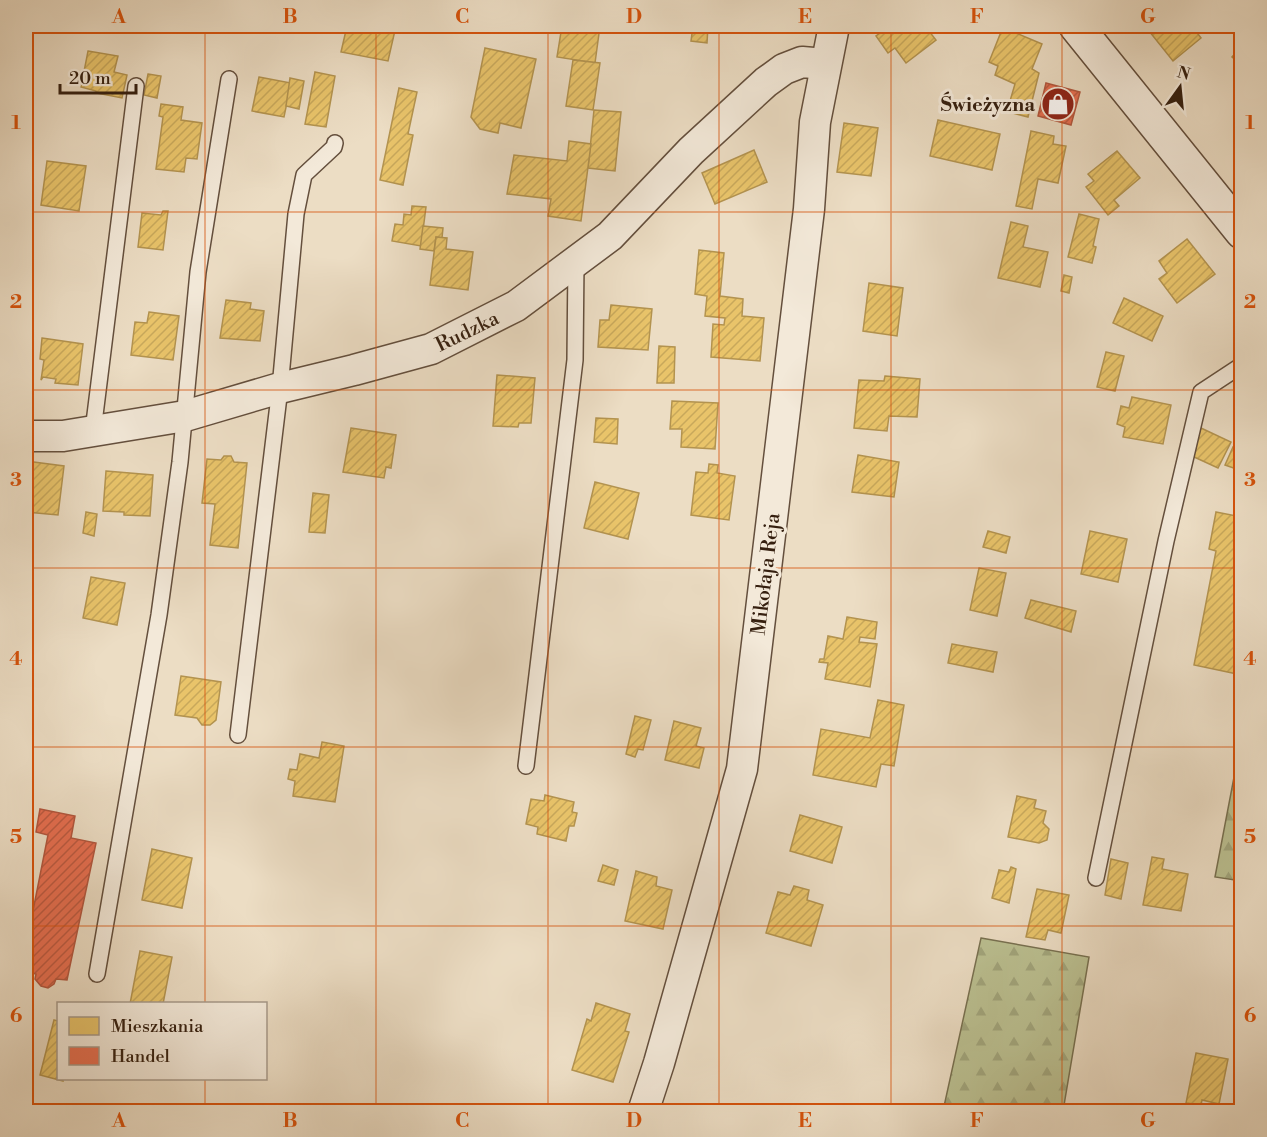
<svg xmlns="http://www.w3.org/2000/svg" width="1267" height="1137" font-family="'Libre Bodoni',serif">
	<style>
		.forest { fill: url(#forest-firs); stroke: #787050; stroke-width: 1.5 }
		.homes { fill: url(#homes-hatch); stroke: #b3934f; stroke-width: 1.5 }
		.shops { fill: url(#shops-hatch); stroke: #b2573e; stroke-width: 1.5 }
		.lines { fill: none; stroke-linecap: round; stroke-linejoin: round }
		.service-casing { stroke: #644f3d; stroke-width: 18 }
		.minor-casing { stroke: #644f3d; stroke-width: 33 }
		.tertiary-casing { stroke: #644f3d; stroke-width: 36 }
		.service { stroke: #f3e9d9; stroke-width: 15 }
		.minor { stroke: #f3e9d9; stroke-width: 30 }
		.tertiary { stroke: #f3e9d9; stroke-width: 33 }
		.grid { fill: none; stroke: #d6530c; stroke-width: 1.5; stroke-opacity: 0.55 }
		.labels { text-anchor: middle; stroke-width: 6; stroke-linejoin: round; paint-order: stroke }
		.poi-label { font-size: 20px; font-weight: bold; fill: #362010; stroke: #f3e9d9; text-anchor: end }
		.street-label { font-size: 20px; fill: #362010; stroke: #f3e9d9 }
		.neatline { fill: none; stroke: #d6530c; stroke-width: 2 }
		.grid-label { font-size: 20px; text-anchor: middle; font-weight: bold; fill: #d6530c }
	</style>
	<defs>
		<pattern id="forest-firs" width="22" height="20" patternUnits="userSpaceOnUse" patternTransform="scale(1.5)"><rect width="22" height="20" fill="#bbc091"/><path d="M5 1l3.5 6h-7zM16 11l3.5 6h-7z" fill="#a1a57c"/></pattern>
		<pattern id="homes-hatch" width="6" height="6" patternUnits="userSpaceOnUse" patternTransform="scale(1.5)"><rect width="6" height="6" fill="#e9c46a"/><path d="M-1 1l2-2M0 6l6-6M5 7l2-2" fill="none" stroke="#c8a85b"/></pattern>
		<pattern id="shops-hatch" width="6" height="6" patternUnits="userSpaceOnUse" patternTransform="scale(1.5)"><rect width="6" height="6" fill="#e76f51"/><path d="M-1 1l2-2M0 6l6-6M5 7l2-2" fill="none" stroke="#bc5b42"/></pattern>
	</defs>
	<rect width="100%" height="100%" fill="#ecddc4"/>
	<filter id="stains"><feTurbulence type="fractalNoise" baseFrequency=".00333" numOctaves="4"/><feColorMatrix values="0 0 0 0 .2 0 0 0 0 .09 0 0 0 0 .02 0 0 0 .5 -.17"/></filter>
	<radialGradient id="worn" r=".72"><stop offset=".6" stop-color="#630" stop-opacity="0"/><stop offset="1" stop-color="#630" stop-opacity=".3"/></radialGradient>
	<!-- forest -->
	<g class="forest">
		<polygon points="1239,751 1242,752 1241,881 1215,877"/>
		<polygon points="981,938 1089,957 1063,1111 943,1111"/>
	</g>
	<!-- homes -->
	<g class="homes">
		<polygon points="116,26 142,26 140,31"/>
		<polygon points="347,26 396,26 388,61 341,52"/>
		<polygon points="562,26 600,26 595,63 557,57"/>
		<polygon points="693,26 708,26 707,43 691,41"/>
		<polygon points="890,26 925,26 936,40 906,63 895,48 888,53 876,36"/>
		<polygon points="1145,26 1192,26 1201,38 1173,61"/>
		<polygon points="1009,30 1042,44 1032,69 1039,73 1028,117 1005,111 1006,103 1010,101 1015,84 995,75 998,66 989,62 1001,32"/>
		<polygon points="1242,46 1242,66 1232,57"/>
		<polygon points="485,48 536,59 521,128 500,123 498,133 480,129 471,117"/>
		<polygon points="88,51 118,56 114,72 127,75 122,98 96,93 96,91 81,87"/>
		<polygon points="573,60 600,63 593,110 566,106"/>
		<polygon points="315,72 335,76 326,127 305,124"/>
		<polygon points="148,74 161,76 157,98 144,95"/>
		<polygon points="259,77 291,83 284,117 252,111"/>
		<polygon points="290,78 304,81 299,109 286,106"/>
		<polygon points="399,88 417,92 408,134 413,135 403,185 380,180"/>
		<polygon points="161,104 183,107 181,120 202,123 197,159 186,158 184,172 156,169 163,117 159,116"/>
		<polygon points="594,110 621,112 615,171 588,168"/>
		<polygon points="938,120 1000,134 992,170 930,156"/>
		<polygon points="844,123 878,128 871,176 837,172"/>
		<polygon points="1031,131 1054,136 1053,144 1066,146 1058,183 1038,179 1032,209 1016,206"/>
		<polygon points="569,141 591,144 581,221 548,216 551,199 507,194 514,155 567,161"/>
		<polygon points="754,150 767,182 715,204 702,173"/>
		<polygon points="1117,151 1140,178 1114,200 1119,206 1108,215 1086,187 1094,181 1088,174"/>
		<polygon points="47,161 86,166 79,211 41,205"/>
		<polygon points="412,206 426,207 421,246 392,241 395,224 403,225 404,214 411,215"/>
		<polygon points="163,211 168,211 163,250 138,247 142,213 161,215"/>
		<polygon points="1079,214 1099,219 1093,246 1096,247 1092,263 1068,257"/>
		<polygon points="1011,222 1028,226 1023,247 1048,252 1040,287 998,278"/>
		<polygon points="423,226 443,228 442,238 436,237 434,251 420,249"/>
		<polygon points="436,237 447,238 446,249 473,252 468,290 430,285"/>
		<polygon points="1187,239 1215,274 1177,303 1159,279 1167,273 1159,261"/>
		<polygon points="699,250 724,253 720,296 743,299 742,316 764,318 760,361 711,357 713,324 724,325 725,318 705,316 707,296 695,294"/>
		<polygon points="1064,275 1072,277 1069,293 1061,291"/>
		<polygon points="869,283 903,288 897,336 863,331"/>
		<polygon points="1124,298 1163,316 1152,341 1113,323"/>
		<polygon points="226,300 251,303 250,309 264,311 260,341 220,338"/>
		<polygon points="26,301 33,302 28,332 26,332"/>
		<polygon points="611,305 652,309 648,350 598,347 600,320 609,320"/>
		<polygon points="149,312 179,316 173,360 131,355 135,322 147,323"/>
		<polygon points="42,338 83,344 78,385 55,383 56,379 43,377 41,380 44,360 40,359"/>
		<polygon points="659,346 675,347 674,383 657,383"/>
		<polygon points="1106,352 1124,356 1115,391 1097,387"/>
		<polygon points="497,375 535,378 531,423 519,423 518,427 493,426"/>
		<polygon points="885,376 920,379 917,417 889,416 887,431 854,428 859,380 884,381"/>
		<polygon points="1132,397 1171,405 1163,444 1123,437 1125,427 1117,424 1121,406 1129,408"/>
		<polygon points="672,401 718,403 715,449 681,447 682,429 670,429"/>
		<polygon points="596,418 618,419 617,444 594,442"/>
		<polygon points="351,428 396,435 391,468 386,467 384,478 343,472"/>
		<polygon points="1201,428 1231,442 1218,468 1192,456"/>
		<polygon points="1233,447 1242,451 1242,471 1225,465"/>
		<polygon points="858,455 899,462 894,497 852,492"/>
		<polygon points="224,456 231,456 234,462 247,463 238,548 210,545 215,504 202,503 207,459 221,460"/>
		<polygon points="26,461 64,466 58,515 26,512"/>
		<polygon points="709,464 718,465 717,473 735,476 729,520 691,515 696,472 708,473"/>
		<polygon points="106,471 153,475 150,516 124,515 124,512 103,511"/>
		<polygon points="595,482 639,493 628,539 584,528"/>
		<polygon points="313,493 329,495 325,533 309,532"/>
		<polygon points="86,512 97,514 94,536 83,533"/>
		<polygon points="1216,512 1242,517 1242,613 1238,630 1242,631 1242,675 1194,665 1216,551 1209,549"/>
		<polygon points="988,531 1010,537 1006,553 983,547"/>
		<polygon points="1090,531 1127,539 1118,582 1081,574"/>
		<polygon points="979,568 1006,573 997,616 970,610"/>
		<polygon points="91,577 125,583 117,625 83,618"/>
		<polygon points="1031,600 1076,611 1071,632 1025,618"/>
		<polygon points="847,617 877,622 875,639 860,637 859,642 877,644 870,687 825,679 828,663 819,662 820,659 824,659 828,636 843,639"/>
		<polygon points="952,644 997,652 993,672 948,663"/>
		<polygon points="181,676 221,682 216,720 210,725 202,725 197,718 175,715"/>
		<polygon points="878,700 904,705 894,766 881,764 876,787 813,775 821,729 870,738"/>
		<polygon points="635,716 651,720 643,750 638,749 635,757 626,754"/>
		<polygon points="674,721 701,728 696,746 704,748 699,768 665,760"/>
		<polygon points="322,742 344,746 335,802 293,796 295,781 288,779 290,769 297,770 300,754 319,758"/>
		<polygon points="545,795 574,802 572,812 577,813 574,826 569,826 566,841 537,834 538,827 526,824 531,799 544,801"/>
		<polygon points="1017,796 1036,800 1034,808 1046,811 1043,823 1049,829 1047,840 1039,843 1008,837"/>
		<polygon points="800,815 842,827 832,863 790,851"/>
		<polygon points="152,849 192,858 182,908 142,900"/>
		<polygon points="1152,857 1164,859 1162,869 1188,874 1181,911 1143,905"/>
		<polygon points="1111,859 1128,863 1121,899 1105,895"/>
		<polygon points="603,865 618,870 614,885 598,881"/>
		<polygon points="1011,867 1016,869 1009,903 992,898 999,870 1009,872"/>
		<polygon points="636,871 657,877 656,886 672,890 663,929 625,921"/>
		<polygon points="794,886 809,890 807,900 823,905 811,946 766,933 778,892 790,895"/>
		<polygon points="1037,889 1069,895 1061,933 1048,930 1045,940 1026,937"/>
		<polygon points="140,951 172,957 163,1004 130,1004"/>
		<polygon points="596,1003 630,1014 625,1031 629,1032 613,1082 572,1070 587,1019 591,1021"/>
		<polygon points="54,1020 58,1021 58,1078 63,1078 63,1081 40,1075"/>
		<polygon points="1196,1053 1228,1059 1219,1104 1202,1100 1201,1105 1186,1103"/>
	</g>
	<!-- shops -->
	<g class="shops">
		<polygon points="1046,83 1080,92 1071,125 1038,116"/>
		<polygon points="40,809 75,816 71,838 96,843 67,980 56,979 54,984 48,988 41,986 35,979 36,974 26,972 26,946 48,835 36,832"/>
	</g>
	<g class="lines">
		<defs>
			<g id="service">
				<polyline points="93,431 136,86"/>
				<polyline points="238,735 280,388 296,214 304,175 334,147 335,143"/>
				<polyline points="526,766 575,360 576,261"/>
				<polyline points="1096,878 1166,541 1201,392 1242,365"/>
				<polyline points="97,974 159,615 180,462 198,272 229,79"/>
			</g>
			<g id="minor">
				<polyline points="26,436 63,436 185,416 280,388 354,370 431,349 516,306 610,236 691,151 766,82 784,69 802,62 825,64"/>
				<polyline points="643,1112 659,1063 742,769 809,209 815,122 834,26"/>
			</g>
			<polyline id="tertiary" points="1076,26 1242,232"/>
		</defs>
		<!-- service casing -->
		<use href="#service" class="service-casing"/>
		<!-- minor casing -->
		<use href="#minor" class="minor-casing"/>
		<!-- tertiary casing -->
		<use href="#tertiary" class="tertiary-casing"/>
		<!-- service -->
		<use href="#service" class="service"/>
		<!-- minor -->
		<use href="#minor" class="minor"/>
		<!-- tertiary -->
		<use href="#tertiary" class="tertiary"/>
	</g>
	<!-- grid -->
	<path class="grid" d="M 205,26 L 205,1004M 376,26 L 376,1112M 548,26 L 548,1112M 719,26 L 719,1112M 891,26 L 891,1112M 1062,26 L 1062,1112M 26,212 L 1242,212M 26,390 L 1242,390M 26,568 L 1242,568M 26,747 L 1242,747M 26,926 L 1242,926M 205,1078 L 205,1112"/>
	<!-- icons -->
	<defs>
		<symbol id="shop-disc" viewBox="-11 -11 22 22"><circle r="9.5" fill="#8f2418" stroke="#f3e9d9"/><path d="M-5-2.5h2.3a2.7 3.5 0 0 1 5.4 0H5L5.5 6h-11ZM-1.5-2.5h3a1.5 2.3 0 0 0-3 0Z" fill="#fff"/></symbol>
	</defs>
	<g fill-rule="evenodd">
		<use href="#shop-disc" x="1039" y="85" width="38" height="38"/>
	</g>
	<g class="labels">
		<!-- poi labels -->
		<g class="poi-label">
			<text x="1035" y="111">Świeżyzna</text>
		</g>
		<!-- street labels -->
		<g class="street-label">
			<text transform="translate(467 331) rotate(-26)" y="7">Rudzka</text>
			<text transform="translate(765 574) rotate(-83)" y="7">Mikołaja Reja</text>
		</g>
	</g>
	<!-- margin -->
	<rect width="1267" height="1137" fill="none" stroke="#ecddc4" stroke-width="66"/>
	<!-- legend -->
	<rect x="57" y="1002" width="210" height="78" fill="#f3e9d9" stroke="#a79989" stroke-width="1.5"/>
	<rect x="69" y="1017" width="30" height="18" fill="#e9c46a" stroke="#a79989" stroke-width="1.5"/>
	<text x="111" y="1032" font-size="18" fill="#362010">Mieszkania</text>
	<rect x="69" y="1047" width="30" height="18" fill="#e76f51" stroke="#a79989" stroke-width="1.5"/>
	<text x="111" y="1062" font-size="18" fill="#362010">Handel</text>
	<!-- north arrow -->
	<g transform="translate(1180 87) rotate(15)" stroke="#f3e9d9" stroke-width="4.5" paint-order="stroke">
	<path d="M0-4.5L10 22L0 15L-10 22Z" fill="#362010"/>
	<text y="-9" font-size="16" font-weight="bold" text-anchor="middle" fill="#362010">N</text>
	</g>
	<!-- scale -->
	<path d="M60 84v9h76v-9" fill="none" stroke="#362010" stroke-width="3"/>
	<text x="69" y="84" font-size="18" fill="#362010" stroke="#f3e9d9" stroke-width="4.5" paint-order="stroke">20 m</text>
	<rect x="33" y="33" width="1201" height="1071" class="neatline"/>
	<g class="grid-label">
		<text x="119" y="23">A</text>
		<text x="290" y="23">B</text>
		<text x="462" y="23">C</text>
		<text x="634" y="23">D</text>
		<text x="805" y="23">E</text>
		<text x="977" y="23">F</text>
		<text x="1148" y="23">G</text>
		<text x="16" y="129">1</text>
		<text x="1250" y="129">1</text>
		<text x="16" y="308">2</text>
		<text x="1250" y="308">2</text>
		<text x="16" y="486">3</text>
		<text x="1250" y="486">3</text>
		<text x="16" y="665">4</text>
		<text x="1250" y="665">4</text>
		<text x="16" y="843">5</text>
		<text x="1250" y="843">5</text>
		<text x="16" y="1022">6</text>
		<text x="1250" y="1022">6</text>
		<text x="119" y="1127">A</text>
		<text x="290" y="1127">B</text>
		<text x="462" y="1127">C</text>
		<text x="634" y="1127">D</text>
		<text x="805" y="1127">E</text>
		<text x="977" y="1127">F</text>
		<text x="1148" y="1127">G</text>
	</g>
	<rect width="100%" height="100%" filter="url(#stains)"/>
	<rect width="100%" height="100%" fill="url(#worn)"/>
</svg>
